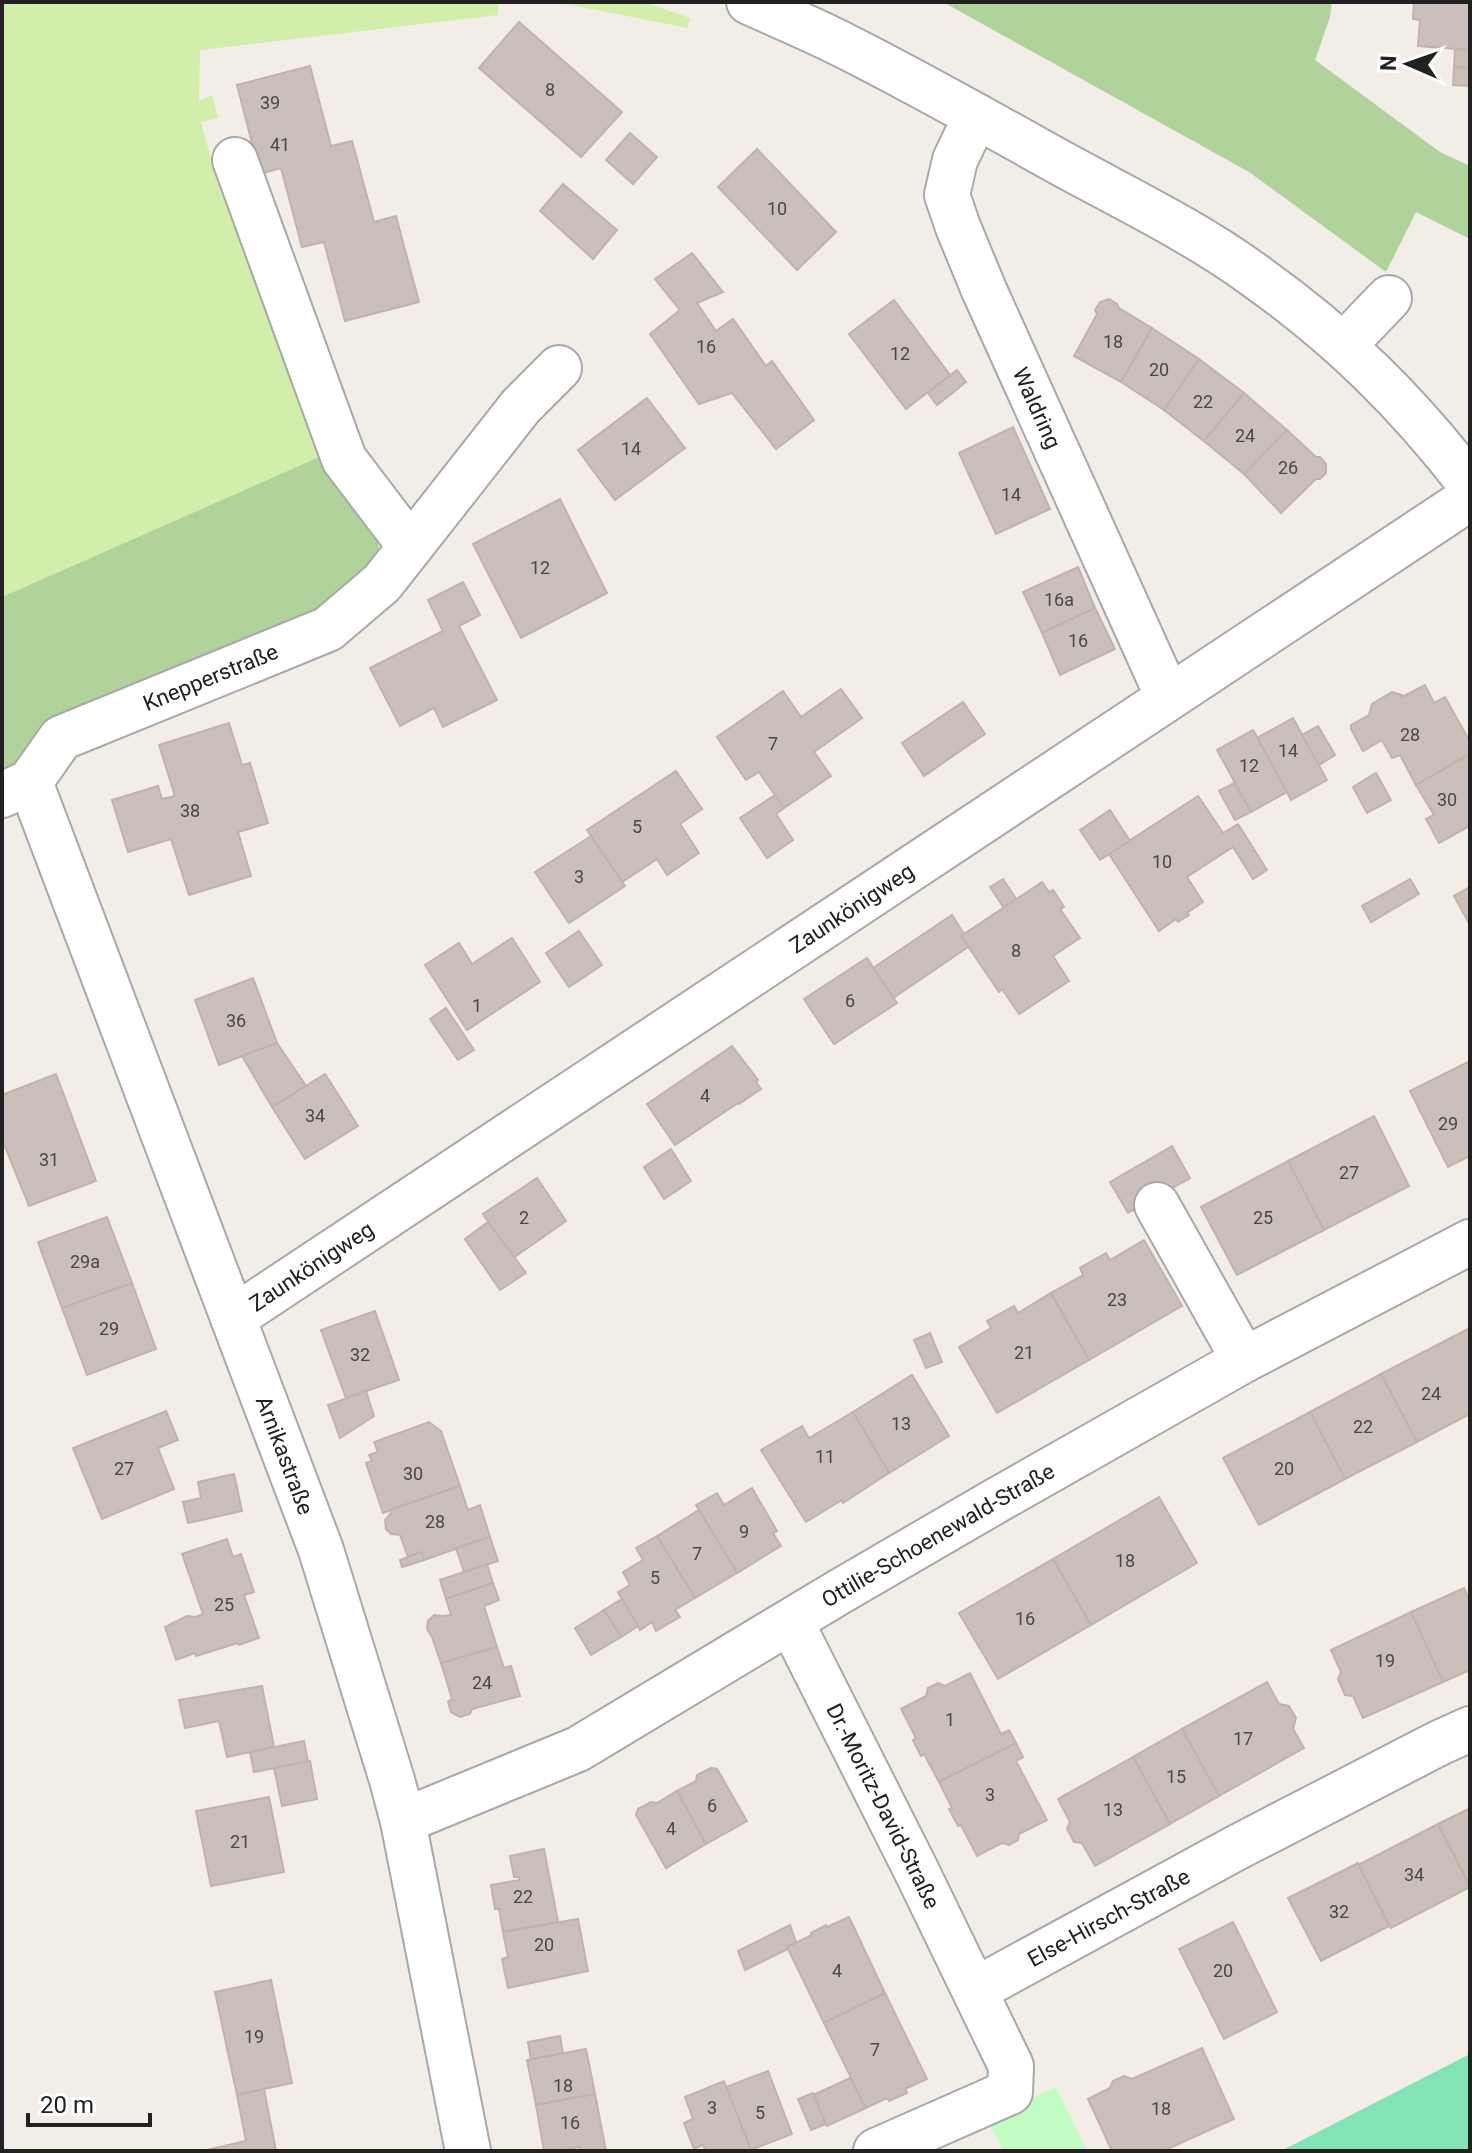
<svg xmlns="http://www.w3.org/2000/svg" width="1472" height="2153" font-family="Roboto,sans-serif">
	<style>
		.grass { fill: #d1eeab }
		.forest { fill: #afd39a }
		.park { fill: #c3fcc3 }
		.pitch { fill: #82e4b6 }
		.building { fill: #cabfba; stroke: #c4b2a8; stroke-width: 2 }
		.lines { fill: none; stroke-linecap: round; stroke-linejoin: round }
		.minor-casing { stroke: #a8a8a8; stroke-width: 48 }
		.minor { stroke: #fff; stroke-width: 44 }
		.labels { text-anchor: middle; stroke-width: 8; stroke-linejoin: round; paint-order: stroke }
		.number-label { font-size: 18px; fill: #4b4847 }
		.street-label { font-size: 22px; fill: #212121; stroke: #fff }
	</style>
	<rect width="100%" height="100%" fill="#f2ede7"/>
	<!-- grass -->
	<g class="grass">
		<polygon points="2,2 498,2 498,15 200,50 199,102 212,95 218,118 201,122 219,189 297,352 326,454 2,597"/>
		<polygon points="556,2 644,2 690,18 688,28"/>
	</g>
	<!-- forest -->
	<g class="forest">
		<polygon points="943,2 1332,2 1330,17 1315,60 1440,152 1470,166 1470,239 1416,212 1386,272 1249,172"/>
		<polygon points="326,454 380,532 378,551 335,604 58,733 2,773 2,597"/>
	</g>
	<!-- park -->
	<polygon class="park" points="1056,2087 1087,2151 1004,2151 987,2119"/>
	<!-- pitch -->
	<polygon class="pitch" points="1470,2054 1470,2151 1281,2151"/>
	<!-- building -->
	<g class="building">
		<polygon points="1414,2 1470,2 1470,50 1418,46 1420,20 1413,19"/>
		<polygon points="519,22 622,112 581,157 479,68"/>
		<polygon points="1455,49 1470,50 1470,68 1454,67"/>
		<polygon points="310,66 331,146 352,141 374,222 396,216 419,302 345,321 324,242 302,247 281,168 260,174 237,85"/>
		<polygon points="1454,67 1470,68 1470,86 1453,85"/>
		<polygon points="630,133 657,157 633,184 606,160"/>
		<polygon points="757,149 836,232 797,270 718,187"/>
		<polygon points="563,184 617,230 593,259 540,211"/>
		<polygon points="692,253 723,292 697,303 716,331 733,319 766,366 772,361 814,420 776,449 732,393 699,404 650,334 680,310 655,279"/>
		<polygon points="1109,299 1117,304 1119,308 1152,328 1121,382 1074,356 1097,314 1095,310 1100,302"/>
		<polygon points="894,300 950,375 906,409 849,334"/>
		<polygon points="1152,328 1199,359 1164,410 1121,382"/>
		<polygon points="1199,359 1244,393 1204,441 1164,410"/>
		<polygon points="957,370 966,382 937,405 928,393"/>
		<polygon points="1244,393 1287,430 1244,474 1204,441"/>
		<polygon points="647,398 685,448 615,500 578,450"/>
		<polygon points="1013,427 1050,509 996,534 959,453"/>
		<polygon points="1287,430 1316,457 1320,457 1326,464 1326,473 1320,479 1316,479 1281,513 1244,474"/>
		<polygon points="560,499 607,593 521,638 473,544"/>
		<polygon points="1078,567 1095,608 1042,633 1023,592"/>
		<polygon points="463,582 480,615 459,626 497,700 443,727 434,708 400,726 370,668 443,631 428,600"/>
		<polygon points="1095,608 1115,649 1060,675 1042,633"/>
		<polygon points="1425,685 1434,703 1445,697 1470,742 1470,754 1416,785 1400,755 1392,758 1382,740 1363,751 1351,729 1351,725 1369,715 1372,704 1392,692 1402,695 1402,697"/>
		<polygon points="841,689 862,718 814,752 831,776 784,808 759,772 746,780 717,737 783,691 801,717"/>
		<polygon points="963,702 985,734 924,776 902,743"/>
		<polygon points="1293,718 1327,780 1291,800 1257,738"/>
		<polygon points="229,723 242,765 250,763 268,823 238,832 251,876 189,895 171,839 128,852 112,800 158,786 162,799 175,796 159,745"/>
		<polygon points="1318,726 1335,755 1319,765 1302,735"/>
		<polygon points="1253,730 1287,792 1251,812 1217,750"/>
		<polygon points="1470,754 1470,826 1439,843 1426,819 1434,815 1416,785"/>
		<polygon points="676,771 702,809 680,824 699,853 667,875 657,859 622,882 587,830"/>
		<polygon points="1376,773 1391,800 1367,813 1353,787"/>
		<polygon points="1234,783 1251,812 1235,820 1219,791"/>
		<polygon points="775,795 784,808 776,814 793,840 767,858 740,818"/>
		<polygon points="1198,796 1223,833 1238,824 1267,870 1253,879 1233,847 1187,877 1203,902 1187,913 1189,915 1178,922 1176,919 1159,931 1109,854"/>
		<polygon points="1110,810 1130,841 1100,860 1080,830"/>
		<polygon points="591,836 625,886 569,923 535,872"/>
		<polygon points="1003,879 1016,899 1004,908 990,887"/>
		<polygon points="1410,879 1419,894 1371,922 1362,906"/>
		<polygon points="1042,882 1049,892 1053,890 1064,907 1060,909 1080,938 1053,956 1069,981 1019,1014 1002,989 999,992 961,936"/>
		<polygon points="1470,887 1470,925 1454,896"/>
		<polygon points="952,915 964,934 961,936 968,947 893,998 873,968"/>
		<polygon points="579,931 602,965 569,987 546,953"/>
		<polygon points="512,938 540,982 467,1030 425,965 459,943 472,964"/>
		<polygon points="867,958 897,1003 834,1044 804,999"/>
		<polygon points="253,978 277,1043 219,1065 195,1000"/>
		<polygon points="446,1008 474,1050 458,1060 430,1019"/>
		<polygon points="277,1043 306,1086 272,1107 242,1056"/>
		<polygon points="732,1046 758,1080 756,1082 761,1089 739,1104 738,1103 675,1145 647,1104"/>
		<polygon points="1470,1061 1470,1156 1448,1167 1410,1091"/>
		<polygon points="56,1074 96,1181 29,1206 2,1139 2,1095"/>
		<polygon points="325,1074 358,1126 305,1159 272,1107"/>
		<polygon points="1374,1116 1409,1186 1324,1230 1288,1161"/>
		<polygon points="1172,1146 1190,1178 1128,1213 1110,1182"/>
		<polygon points="671,1149 691,1181 664,1199 644,1167"/>
		<polygon points="1288,1161 1324,1230 1237,1275 1201,1207"/>
		<polygon points="537,1178 566,1221 513,1258 483,1214"/>
		<polygon points="107,1217 132,1283 62,1308 38,1242"/>
		<polygon points="488,1222 526,1273 500,1290 465,1239"/>
		<polygon points="1144,1240 1182,1306 1089,1360 1051,1293 1083,1275 1080,1268 1106,1253 1110,1260"/>
		<polygon points="132,1283 156,1349 87,1375 62,1308"/>
		<polygon points="1051,1293 1089,1360 997,1413 959,1347 991,1328 987,1321 1014,1306 1018,1313"/>
		<polygon points="375,1311 399,1380 346,1398 321,1330"/>
		<polygon points="1470,1328 1470,1414 1417,1442 1381,1374"/>
		<polygon points="930,1333 942,1362 926,1368 914,1340"/>
		<polygon points="1381,1374 1417,1442 1345,1479 1310,1412"/>
		<polygon points="912,1375 949,1436 889,1473 853,1412"/>
		<polygon points="366,1391 374,1416 340,1438 328,1405"/>
		<polygon points="166,1411 178,1440 158,1448 174,1489 102,1519 73,1448"/>
		<polygon points="853,1412 889,1473 843,1503 842,1500 806,1522 761,1450 802,1426 809,1438"/>
		<polygon points="1310,1412 1345,1479 1259,1525 1223,1458"/>
		<polygon points="429,1422 441,1431 460,1486 383,1513 366,1463 372,1461 369,1455 378,1452 374,1442"/>
		<polygon points="234,1474 242,1511 188,1523 183,1502 201,1498 198,1482"/>
		<polygon points="460,1486 468,1510 480,1505 490,1537 424,1560 421,1552 408,1557 400,1535 391,1534 386,1529 385,1520 392,1512 392,1509"/>
		<polygon points="752,1488 777,1531 773,1533 781,1546 737,1573 696,1505 717,1493 724,1505"/>
		<polygon points="1159,1497 1197,1563 1091,1625 1053,1559"/>
		<polygon points="699,1510 737,1573 695,1598 657,1536"/>
		<polygon points="657,1536 695,1598 675,1610 680,1617 656,1631 652,1622 640,1630 618,1592 630,1585 623,1572 643,1560 636,1548"/>
		<polygon points="490,1537 498,1561 464,1572 456,1548"/>
		<polygon points="227,1539 233,1557 241,1554 254,1592 244,1595 259,1638 239,1645 238,1643 196,1656 195,1653 176,1660 165,1627 187,1616 196,1617 203,1614 182,1554"/>
		<polygon points="421,1552 424,1560 402,1567 400,1560"/>
		<polygon points="1053,1559 1091,1625 998,1679 959,1613"/>
		<polygon points="487,1564 493,1583 446,1599 440,1580"/>
		<polygon points="493,1583 499,1600 484,1606 497,1647 441,1663 432,1637 427,1629 428,1621 434,1615 443,1616 451,1615 446,1599"/>
		<polygon points="1464,1588 1470,1601 1470,1670 1443,1682 1411,1612"/>
		<polygon points="622,1599 638,1626 621,1637 604,1610"/>
		<polygon points="604,1610 621,1637 591,1655 575,1628"/>
		<polygon points="1411,1612 1443,1682 1363,1718 1353,1696 1345,1695 1338,1679 1341,1672 1331,1650"/>
		<polygon points="497,1647 504,1668 511,1666 520,1696 472,1709 470,1714 460,1717 451,1712 448,1702 452,1699 441,1663"/>
		<polygon points="970,1673 1001,1734 1009,1730 1016,1743 939,1782 924,1754 921,1756 913,1740 916,1738 901,1709 926,1696 928,1688 938,1683 945,1686"/>
		<polygon points="1267,1682 1279,1704 1289,1706 1296,1718 1293,1729 1304,1748 1219,1796 1182,1729"/>
		<polygon points="262,1686 274,1747 227,1757 219,1721 185,1728 179,1700"/>
		<polygon points="1182,1729 1219,1796 1170,1824 1133,1757"/>
		<polygon points="304,1741 308,1762 254,1772 250,1752"/>
		<polygon points="1016,1743 1023,1757 1016,1761 1047,1820 1019,1834 1018,1840 1009,1845 1002,1843 977,1856 961,1825 958,1826 949,1809 952,1808 939,1782"/>
		<polygon points="1133,1757 1170,1824 1095,1866 1082,1843 1074,1842 1067,1829 1070,1822 1058,1799"/>
		<polygon points="310,1761 317,1799 282,1806 274,1768"/>
		<polygon points="711,1768 717,1769 747,1821 706,1844 677,1791 696,1781 697,1775"/>
		<polygon points="677,1791 706,1844 666,1868 636,1815 638,1809 651,1802 657,1803"/>
		<polygon points="269,1797 284,1872 211,1886 196,1811"/>
		<polygon points="1470,1808 1470,1886 1438,1824"/>
		<polygon points="1438,1824 1470,1887 1391,1928 1358,1865"/>
		<polygon points="544,1849 558,1922 503,1932 499,1909 495,1909 491,1885 520,1880 519,1877 514,1877 510,1856"/>
		<polygon points="1358,1863 1389,1926 1321,1961 1288,1898"/>
		<polygon points="849,1917 885,1993 824,2023 787,1947 812,1935 811,1933 826,1925 827,1927"/>
		<polygon points="578,1919 588,1971 508,1988 502,1959 508,1957 503,1932"/>
		<polygon points="1233,1922 1277,2012 1224,2039 1179,1949"/>
		<polygon points="790,1925 796,1942 787,1947 788,1949 745,1970 738,1951"/>
		<polygon points="271,1980 292,2083 237,2095 215,1992"/>
		<polygon points="885,1993 927,2079 905,2089 907,2093 889,2101 887,2098 866,2108 824,2023"/>
		<polygon points="560,2036 563,2054 531,2060 528,2042"/>
		<polygon points="1202,2048 1234,2119 1163,2151 1112,2151 1088,2099 1110,2088 1113,2081 1124,2076 1132,2079"/>
		<polygon points="586,2049 595,2094 536,2105 527,2060"/>
		<polygon points="768,2071 792,2134 751,2150 726,2087"/>
		<polygon points="850,2078 866,2108 827,2126 813,2095"/>
		<polygon points="724,2081 751,2150 706,2151 703,2145 694,2149 684,2123 693,2119 685,2097"/>
		<polygon points="264,2089 276,2151 202,2151 246,2141 237,2095"/>
		<polygon points="813,2093 826,2124 811,2130 798,2099"/>
		<polygon points="595,2094 606,2151 580,2151 579,2147 558,2151 544,2151 536,2105"/>
	</g>
	<g class="lines">
		<defs>
			<g id="minor">
				<path d="M 749,2 C 780,16 812,29 843,45 C 913,80 982,119 1050,157 C 1118,195 1191,229 1254,275 C 1339,335 1407,402 1470,484"/>
				<path id="s1" d="M 976,116 L 955,160 L 947,195 L 958,227 L 984,290 L 1168,697"/>
				<polyline points="235,160 344,459 410,546"/>
				<polyline points="1344,345 1389,298"/>
				<path id="s2" d="M 30,782 L 321,1550 L 392,1780 L 403,1821 L 468,2151"/>
				<path id="s3" d="M 2,795 L 30,782 L 61,738 L 328,629 L 382,583 L 521,406 L 559,368"/>
				<polyline points="1157,1205 1244,1360"/>
				<path id="s4" d="M 233,1318 L 1470,498"/>
				<path id="s5" d="M 791,1622 L 917,1872 L 1011,2066 L 1010,2092 L 876,2151"/>
				<path id="s6" d="M 403,1821 L 578,1749 L 839,1592 L 999,1499 L 1244,1360 L 1470,1242"/>
				<path id="s7" d="M 975,1990 L 1234,1849 L 1439,1743 L 1470,1729"/>
			</g>
		</defs>
		<!-- minor casing -->
		<use href="#minor" class="minor-casing"/>
		<!-- minor -->
		<use href="#minor" class="minor"/>
	</g>
	<g class="labels">
		<!-- number labels -->
		<g class="number-label">
			<text x="550" y="96">8</text>
			<text x="270" y="109">39</text>
			<text x="280" y="151">41</text>
			<text x="777" y="215">10</text>
			<text x="1113" y="348">18</text>
			<text x="706" y="353">16</text>
			<text x="900" y="360">12</text>
			<text x="1159" y="376">20</text>
			<text x="1203" y="408">22</text>
			<text x="1245" y="442">24</text>
			<text x="631" y="455">14</text>
			<text x="1288" y="474">26</text>
			<text x="1011" y="501">14</text>
			<text x="540" y="574">12</text>
			<text x="1059" y="606">16a</text>
			<text x="1078" y="647">16</text>
			<text x="1410" y="741">28</text>
			<text x="773" y="750">7</text>
			<text x="1288" y="757">14</text>
			<text x="1249" y="772">12</text>
			<text x="1447" y="806">30</text>
			<text x="190" y="817">38</text>
			<text x="637" y="833">5</text>
			<text x="1162" y="868">10</text>
			<text x="579" y="883">3</text>
			<text x="1016" y="957">8</text>
			<text x="850" y="1007">6</text>
			<text x="477" y="1012">1</text>
			<text x="236" y="1027">36</text>
			<text x="705" y="1102">4</text>
			<text x="315" y="1122">34</text>
			<text x="1448" y="1130">29</text>
			<text x="49" y="1166">31</text>
			<text x="1349" y="1179">27</text>
			<text x="524" y="1224">2</text>
			<text x="1263" y="1224">25</text>
			<text x="85" y="1268">29a</text>
			<text x="1117" y="1306">23</text>
			<text x="109" y="1335">29</text>
			<text x="1024" y="1359">21</text>
			<text x="360" y="1361">32</text>
			<text x="1431" y="1400">24</text>
			<text x="901" y="1430">13</text>
			<text x="1363" y="1433">22</text>
			<text x="825" y="1463">11</text>
			<text x="124" y="1475">27</text>
			<text x="1284" y="1475">20</text>
			<text x="413" y="1480">30</text>
			<text x="435" y="1528">28</text>
			<text x="744" y="1538">9</text>
			<text x="697" y="1560">7</text>
			<text x="1125" y="1567">18</text>
			<text x="655" y="1584">5</text>
			<text x="224" y="1611">25</text>
			<text x="1025" y="1625">16</text>
			<text x="1385" y="1667">19</text>
			<text x="482" y="1689">24</text>
			<text x="950" y="1726">1</text>
			<text x="1243" y="1745">17</text>
			<text x="1176" y="1783">15</text>
			<text x="990" y="1801">3</text>
			<text x="712" y="1812">6</text>
			<text x="1113" y="1816">13</text>
			<text x="671" y="1835">4</text>
			<text x="240" y="1848">21</text>
			<text x="1414" y="1881">34</text>
			<text x="523" y="1903">22</text>
			<text x="1339" y="1918">32</text>
			<text x="544" y="1951">20</text>
			<text x="837" y="1977">4</text>
			<text x="1223" y="1977">20</text>
			<text x="254" y="2043">19</text>
			<text x="875" y="2056">7</text>
			<text x="563" y="2092">18</text>
			<text x="712" y="2114">3</text>
			<text x="1161" y="2115">18</text>
			<text x="760" y="2119">5</text>
			<text x="570" y="2129">16</text>
		</g>
		<!-- street labels -->
		<g class="street-label">
			<text dy="8" stroke="none"><textPath href="#s1" startOffset="316">Waldring</textPath></text>
			<text dy="8" stroke="none"><textPath href="#s3" startOffset="246">Knepperstraße</textPath></text>
			<text dy="8" stroke="none"><textPath href="#s4" startOffset="742">Zaunkönigweg</textPath></text>
			<text dy="8" stroke="none"><textPath href="#s4" startOffset="94">Zaunkönigweg</textPath></text>
			<text dy="8" stroke="none"><textPath href="#s2" startOffset="720">Arnikastraße</textPath></text>
			<text dy="8" stroke="none"><textPath href="#s6" startOffset="608">Ottilie-Schoenewald-Straße</textPath></text>
			<text dy="8" stroke="none"><textPath href="#s5" startOffset="206">Dr.-Moritz-David-Straße</textPath></text>
			<text dy="8" stroke="none"><textPath href="#s7" startOffset="152">Else-Hirsch-Straße</textPath></text>
		</g>
	</g>
	<!-- border -->
	<rect width="1472" height="2153" fill="none" stroke="#212121" stroke-width="8"/>
	<!-- north arrow -->
	<g transform="translate(1408 64) rotate(272)" stroke="#ffffff" stroke-width="6" paint-order="stroke">
	<path d="M0-6L14 30L0 20L-14 30Z" fill="#212121"/>
	<text y="-12" font-size="22" font-weight="bold" text-anchor="middle" fill="#212121">N</text>
	</g>
	<!-- scale -->
	<path d="M28 2113v12h122v-12" fill="none" stroke="#212121" stroke-width="4"/>
	<text x="40" y="2113" font-size="24" fill="#212121" stroke="#ffffff" stroke-width="6" paint-order="stroke">20 m</text>
</svg>
